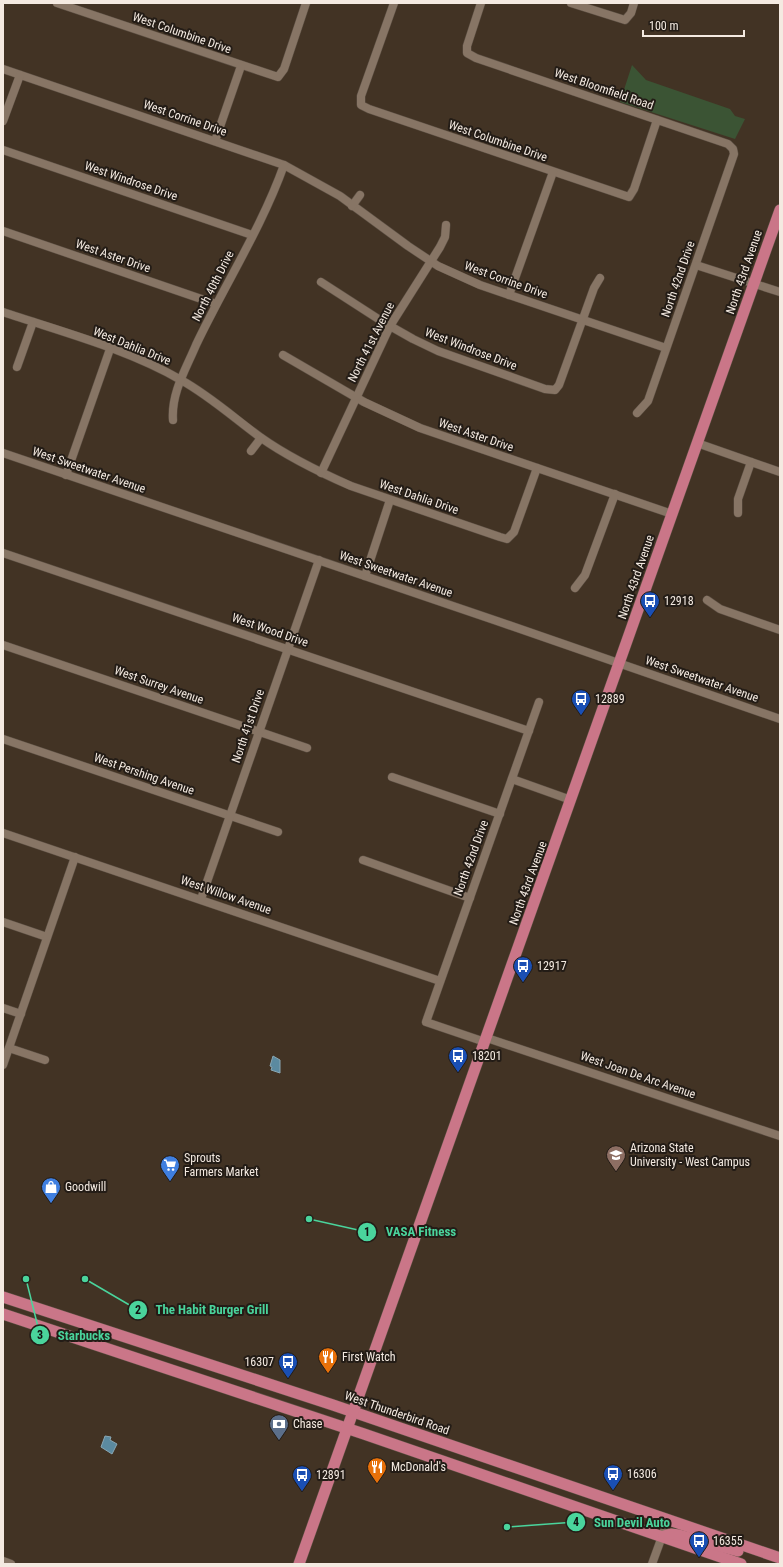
<svg xmlns="http://www.w3.org/2000/svg" width="783" height="1567" font-family="'Roboto Condensed',sans-serif">
	<style>
		.green { fill: #3b5434 }
		.water { fill: #5b8aa0; stroke: #89a7b4 }
		.lines { fill: none; stroke-linecap: round; stroke-linejoin: round }
		.minor-casing { stroke: #5d5044; stroke-width: 9 }
		.major-casing { stroke: #5d5044; stroke-width: 12 }
		.minor { stroke: #877565; stroke-width: 8 }
		.major { stroke: #ca7688; stroke-width: 11 }
		.labels { text-anchor: middle; stroke-width: 4; stroke-linejoin: round; paint-order: stroke }
		.street-label { font-size: 12px; fill: #f4eae1; stroke: #231c16 }
		.poi-label { font-size: 12px; fill: #f4eae1; stroke: #231c16; text-anchor: start }
		.leader { fill: none; stroke: #4ad49c; stroke-width: 1.5 }
		.callout-dot { fill: #4ad49c; stroke: #231c16; stroke-width: 1.5 }
		.mark-label { font-size: 12px; text-anchor: middle; font-weight: bold; fill: #111 }
		.callout-label { font-size: 13px; text-anchor: middle; font-weight: bold; fill: #4ad49c; stroke: #231c16; stroke-width: 4; stroke-linejoin: round; paint-order: stroke }
	</style>
	<rect width="100%" height="100%" fill="#423324"/>
	<!-- green -->
	<polygon class="green" points="632,65 646,80 730,109 735,116 745,119 735,139 620,102"/>
	<!-- water -->
	<g class="water">
		<polygon points="273,1056 280,1060 280,1073 271,1070 272,1067 270,1066"/>
		<polygon points="105,1436 111,1437 110,1440 117,1444 112,1454 101,1447"/>
	</g>
	<g class="lines">
		<defs>
			<g id="minor">
				<polyline points="57,3 278,77 284,69 306,3"/>
				<polyline points="394,3 361,96 361,105 369,109 629,197 634,189 657,120"/>
				<polyline points="481,3 467,46 467,53 476,58 728,144 733,149 734,154 648,401 637,413"/>
				<polyline points="571,3 625,20 631,13 634,3"/>
				<polyline points="3,69 284,165 340,196 408,246 438,266 480,285 666,348"/>
				<polyline points="3,121 20,75"/>
				<polyline points="215,141 241,66"/>
				<polyline points="3,150 252,235"/>
				<polyline points="352,206 360,195"/>
				<polyline points="3,231 216,304"/>
				<polyline points="696,265 780,292"/>
				<polyline points="321,282 383,322 413,339 438,351 545,389 555,390 559,385 594,288 600,278"/>
				<polyline points="509,295 553,172"/>
				<path d="M 3,312 C 62,332 128,349 181,380 C 210,396 234,418 260,437 C 288,457 319,472 351,486 L 500,537 L 507,539 L 514,532 L 537,468"/>
				<polyline points="283,355 364,402 420,428 672,514"/>
				<polyline points="17,367 33,322"/>
				<path d="M 173,420 C 171,393 186,369 196,345 C 224,286 262,227 284,165"/>
				<polyline points="697,443 780,472"/>
				<polyline points="251,451 261,438"/>
				<polyline points="3,453 497,621 780,719"/>
				<polyline points="321,473 390,326 440,247 445,237 446,225"/>
				<polyline points="66,475 110,349"/>
				<polyline points="738,513 738,499 751,462"/>
				<polyline points="3,553 529,731"/>
				<polyline points="365,576 390,500"/>
				<polyline points="575,588 585,575 615,494"/>
				<polyline points="707,600 720,609 780,630"/>
				<polyline points="3,645 307,748"/>
				<polyline points="3,739 278,832"/>
				<polyline points="392,777 500,814"/>
				<polyline points="512,779 571,800"/>
				<polyline points="3,833 440,981"/>
				<polyline points="363,860 470,898"/>
				<polyline points="201,899 319,560"/>
				<polyline points="3,922 47,937"/>
				<polyline points="3,1008 21,1014"/>
				<polyline points="487,1038 780,1136"/>
				<polyline points="485,1042 426,1022 539,702"/>
				<polyline points="9,1048 45,1060"/>
				<polyline points="3,1065 75,857"/>
				<polyline points="3,1561 11,1564"/>
				<polyline points="652,1564 668,1520"/>
			</g>
			<g id="major">
				<polyline points="3,1297 333,1405 780,1558"/>
				<polyline points="3,1314 364,1434 741,1564"/>
				<polyline points="664,1536 671,1534 679,1535 738,1551"/>
				<polyline points="299,1564 780,210"/>
			</g>
		</defs>
		<!-- minor casing -->
		<use href="#minor" class="minor-casing"/>
		<!-- major casing -->
		<use href="#major" class="major-casing"/>
		<!-- minor -->
		<use href="#minor" class="minor"/>
		<!-- major -->
		<use href="#major" class="major"/>
	</g>
	<!-- icons -->
	<defs>
		<symbol id="bus-pin" viewBox="-11 -11 22 30"><path d="M0 17L-7.5 6A9.5 9.5 0 1 1 7.5 6Z" fill="#1a4fb4" stroke="#231c16"/><path d="M-5-6H5V4H4V6H2V4H-2V6H-4V4H-5ZM-3.5-4V0h7V-4ZM-3.5 1.2v1.5H-2V1.2ZM2 1.2v1.5H3.5V1.2Z" fill="#fff"/></symbol>
		<symbol id="university-pin" viewBox="-11 -11 22 30"><path d="M0 17L-7.5 6A9.5 9.5 0 1 1 7.5 6Z" fill="#8d6e63" stroke="#231c16"/><path d="M0-5L7-2L0 1L-7-2ZM-4 1L0 2.5L4 1V4Q0 6-4 4Z" fill="#fff"/></symbol>
		<symbol id="supermarket-pin" viewBox="-11 -11 22 30"><path d="M0 17L-7.5 6A9.5 9.5 0 1 1 7.5 6Z" fill="#3f7fe0" stroke="#231c16"/><path d="M-6-5.5h2.5l.6 2H6L4.5 2H-2.5L-4.4-4H-6ZM-1.5 3.2a1.3 1.3 0 1 0 .1 0ZM3 3.2a1.3 1.3 0 1 0 .1 0Z" fill="#fff"/></symbol>
		<symbol id="shop-pin" viewBox="-11 -11 22 30"><path d="M0 17L-7.5 6A9.5 9.5 0 1 1 7.5 6Z" fill="#3f7fe0" stroke="#231c16"/><path d="M-5-2.5h2.3a2.7 3.5 0 0 1 5.4 0H5L5.5 6h-11ZM-1.5-2.5h3a1.5 2.3 0 0 0-3 0Z" fill="#fff"/></symbol>
		<symbol id="restaurant-pin" viewBox="-11 -11 22 30"><path d="M0 17L-7.5 6A9.5 9.5 0 1 1 7.5 6Z" fill="#e8710a" stroke="#231c16"/><path d="M-5-6h1v4h1v-4h1v4h1v-4h1v5L-1.5 .5V6h-2V.5L-5-1ZM5-6V6H3V1.5H1.5Q1.5-4 5-6Z" fill="#fff"/></symbol>
		<symbol id="bank-pin" viewBox="-11 -11 22 30"><path d="M0 17L-7.5 6A9.5 9.5 0 1 1 7.5 6Z" fill="#5c6f8a" stroke="#231c16"/><path d="M-6-4H6V4H-6ZM0-2.3a2.3 2.3 0 1 0 0 4.6a2.3 2.3 0 1 0 0-4.6Z" fill="#fff"/></symbol>
	</defs>
	<g fill-rule="evenodd">
		<use href="#bus-pin" x="639" y="590" width="22" height="30"/>
		<use href="#bus-pin" x="570" y="688" width="22" height="30"/>
		<use href="#bus-pin" x="512" y="955" width="22" height="30"/>
		<use href="#bus-pin" x="447" y="1045" width="22" height="30"/>
		<use href="#university-pin" x="605" y="1144" width="22" height="30"/>
		<use href="#supermarket-pin" x="159" y="1154" width="22" height="30"/>
		<use href="#shop-pin" x="40" y="1176" width="22" height="30"/>
		<use href="#restaurant-pin" x="317" y="1346" width="22" height="30"/>
		<use href="#bus-pin" x="277" y="1351" width="22" height="30"/>
		<use href="#bank-pin" x="268" y="1413" width="22" height="30"/>
		<use href="#restaurant-pin" x="366" y="1456" width="22" height="30"/>
		<use href="#bus-pin" x="602" y="1463" width="22" height="30"/>
		<use href="#bus-pin" x="291" y="1464" width="22" height="30"/>
		<use href="#bus-pin" x="688" y="1530" width="22" height="30"/>
	</g>
	<g class="labels">
		<!-- street labels -->
		<g class="street-label">
			<text transform="translate(182 33) rotate(19)" y="4">West Columbine Drive</text>
			<text transform="translate(604 89) rotate(19)" y="4">West Bloomfield Road</text>
			<text transform="translate(185 118) rotate(19)" y="4">West Corrine Drive</text>
			<text transform="translate(498 141) rotate(19)" y="4">West Columbine Drive</text>
			<text transform="translate(131 181) rotate(19)" y="4">West Windrose Drive</text>
			<text transform="translate(113 256) rotate(19)" y="4">West Aster Drive</text>
			<text transform="translate(744 272) rotate(-71)" y="4">North 43rd Avenue</text>
			<text transform="translate(678 279) rotate(-71)" y="4">North 42nd Drive</text>
			<text transform="translate(506 280) rotate(20)" y="4">West Corrine Drive</text>
			<text transform="translate(213 286) rotate(-63)" y="4">North 40th Drive</text>
			<text transform="translate(371 342) rotate(-63)" y="4">North 41st Avenue</text>
			<text transform="translate(132 346) rotate(22)" y="4">West Dahlia Drive</text>
			<text transform="translate(471 349) rotate(21)" y="4">West Windrose Drive</text>
			<text transform="translate(476 435) rotate(19)" y="4">West Aster Drive</text>
			<text transform="translate(89 470) rotate(19)" y="4">West Sweetwater Avenue</text>
			<text transform="translate(419 497) rotate(19)" y="4">West Dahlia Drive</text>
			<text transform="translate(396 574) rotate(19)" y="4">West Sweetwater Avenue</text>
			<text transform="translate(636 577) rotate(-71)" y="4">North 43rd Avenue</text>
			<text transform="translate(270 630) rotate(19)" y="4">West Wood Drive</text>
			<text transform="translate(702 679) rotate(19)" y="4">West Sweetwater Avenue</text>
			<text transform="translate(159 685) rotate(19)" y="4">West Surrey Avenue</text>
			<text transform="translate(248 726) rotate(-71)" y="4">North 41st Drive</text>
			<text transform="translate(144 774) rotate(19)" y="4">West Pershing Avenue</text>
			<text transform="translate(471 858) rotate(-70)" y="4">North 42nd Drive</text>
			<text transform="translate(528 883) rotate(-70)" y="4">North 43rd Avenue</text>
			<text transform="translate(226 895) rotate(19)" y="4">West Willow Avenue</text>
			<text transform="translate(638 1075) rotate(19)" y="4">West Joan De Arc Avenue</text>
			<text transform="translate(397 1413) rotate(19)" y="4">West Thunderbird Road</text>
		</g>
		<!-- poi labels -->
		<g class="poi-label">
			<text x="664" y="605">12918</text>
			<text x="595" y="703">12889</text>
			<text x="537" y="970">12917</text>
			<text x="472" y="1060">18201</text>
			<text x="630" y="1152">Arizona State<tspan x="630" dy="14">University - West Campus</tspan></text>
			<text x="184" y="1162">Sprouts<tspan x="184" dy="14">Farmers Market</tspan></text>
			<text x="65" y="1191">Goodwill</text>
			<text x="342" y="1361">First Watch</text>
			<text x="274" y="1366" text-anchor="end">16307</text>
			<text x="293" y="1428">Chase</text>
			<text x="391" y="1471">McDonald's</text>
			<text x="627" y="1478">16306</text>
			<text x="316" y="1479">12891</text>
			<text x="713" y="1545">16355</text>
		</g>
	</g>
	<!-- callouts -->
	<path class="leader" d="M309 1219L367 1232M85 1279L138 1310M26 1279L40 1335M507 1527L576 1522"/>
	<g class="callout-dot">
		<circle cx="309" cy="1219" r="4"/>
		<circle cx="85" cy="1279" r="4"/>
		<circle cx="26" cy="1279" r="4"/>
		<circle cx="507" cy="1527" r="4"/>
		<circle cx="367" cy="1232" r="10"/>
		<circle cx="138" cy="1310" r="10"/>
		<circle cx="40" cy="1335" r="10"/>
		<circle cx="576" cy="1522" r="10"/>
	</g>
	<g class="mark-label">
		<text x="367" y="1236">1</text>
		<text x="138" y="1314">2</text>
		<text x="40" y="1339">3</text>
		<text x="576" y="1526">4</text>
	</g>
	<g class="callout-label">
		<text x="421" y="1236">VASA Fitness</text>
		<text x="212" y="1314">The Habit Burger Grill</text>
		<text x="84" y="1340">Starbucks</text>
		<text x="632" y="1527">Sun Devil Auto</text>
	</g>
	<!-- border -->
	<rect width="783" height="1567" fill="none" stroke="#f4eae1" stroke-width="8"/>
	<!-- scale -->
	<path d="M643 30v6h101v-6" fill="none" stroke="#f4eae1" stroke-width="2"/>
	<text x="649" y="30" font-size="12" fill="#f4eae1" stroke="#231c16" stroke-width="3" paint-order="stroke">100 m</text>
</svg>
